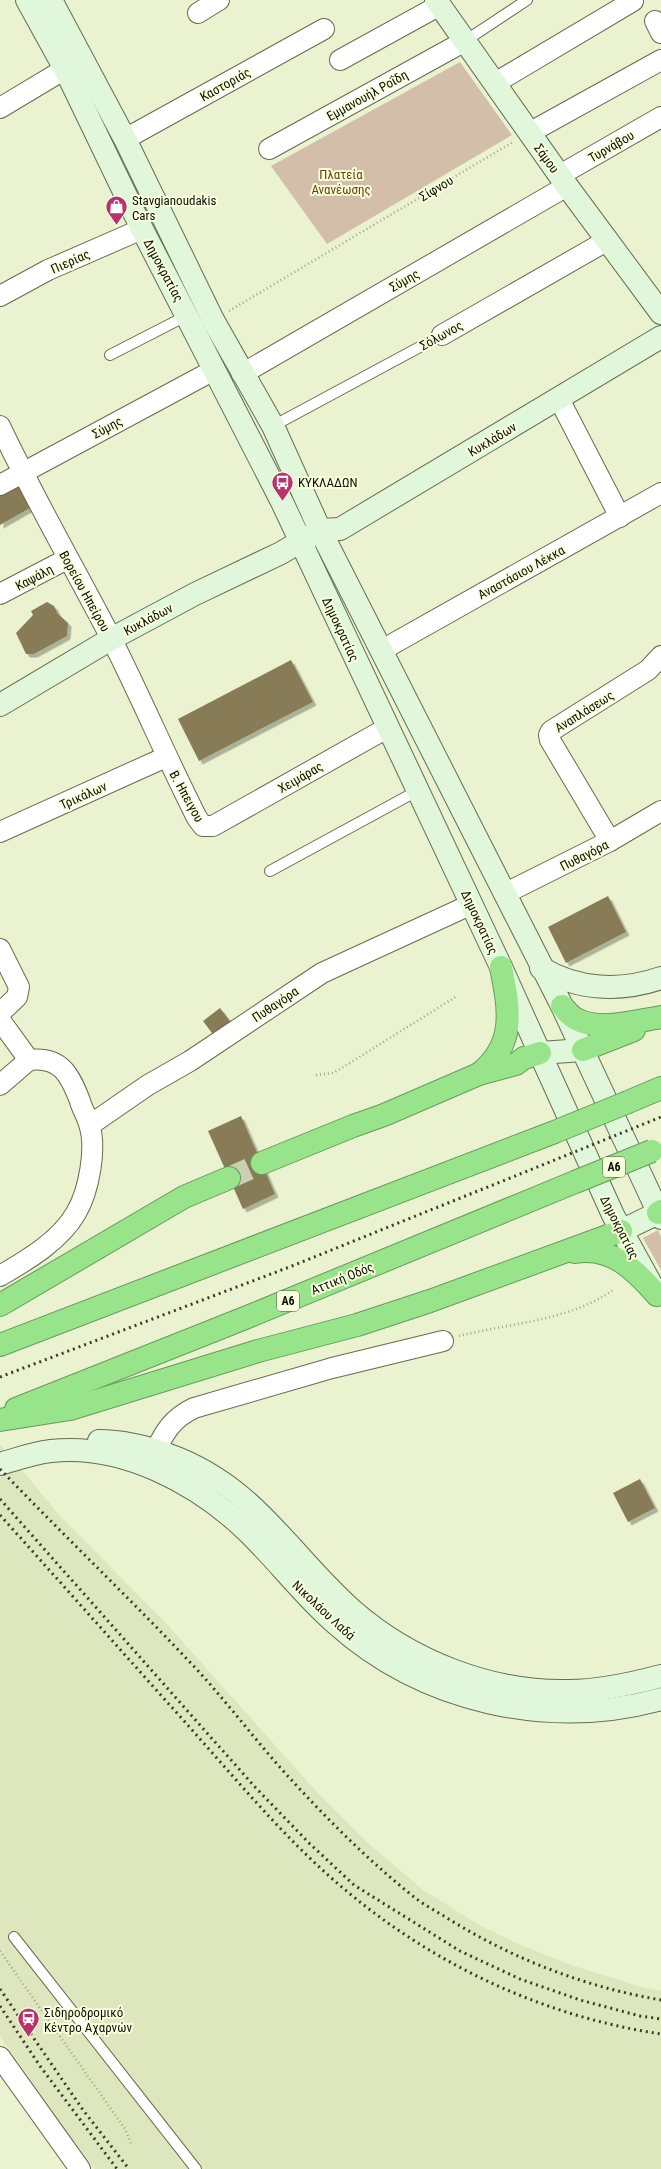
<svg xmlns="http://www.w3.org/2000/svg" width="661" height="2169" font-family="'Roboto Condensed',sans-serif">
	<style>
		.built { fill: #dee6bd }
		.green { fill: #d3bfa9 }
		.building { fill: #877c54; filter: url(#shadow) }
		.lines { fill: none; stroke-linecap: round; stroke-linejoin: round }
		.highway-tunnel { stroke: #c9d0b2; stroke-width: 22; stroke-dasharray: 22 11; stroke-linecap: butt }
		.lane-casing { stroke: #666c4e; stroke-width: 12 }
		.street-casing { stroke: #666c4e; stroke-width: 22 }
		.secondary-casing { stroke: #666c4e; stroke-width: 24 }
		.highway-casing { stroke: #679a5c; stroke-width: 24 }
		.path { stroke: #9ea48a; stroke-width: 2.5; stroke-dasharray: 1 3; stroke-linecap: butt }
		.lane { stroke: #fff; stroke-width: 10 }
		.street { stroke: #fff; stroke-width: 20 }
		.secondary { stroke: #e0f7dc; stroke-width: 22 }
		.highway { stroke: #97e48a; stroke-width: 22 }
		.rail { stroke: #383c2d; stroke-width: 3; stroke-dasharray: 2 4; stroke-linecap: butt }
		.highway-bridge-casing { stroke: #679a5c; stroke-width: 24; stroke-linecap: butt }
		.highway-bridge { stroke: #97e48a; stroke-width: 22 }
		.labels { text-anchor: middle; stroke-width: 4; stroke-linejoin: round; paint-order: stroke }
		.shield { fill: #f8ffdd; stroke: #545846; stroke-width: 1 }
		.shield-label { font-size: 12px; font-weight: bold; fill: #0e1006 }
		.street-label { font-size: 13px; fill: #0e1006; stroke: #f8ffdd }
		.park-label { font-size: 13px; fill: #694105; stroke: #f8ffdd }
		.poi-label { font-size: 13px; fill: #0e1006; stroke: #f8ffdd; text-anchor: start }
	</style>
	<defs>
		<filter id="shadow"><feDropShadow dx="3.5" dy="3.5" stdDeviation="0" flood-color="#0004"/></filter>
	</defs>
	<rect width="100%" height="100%" fill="#eaf2d0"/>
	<!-- built -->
	<polygon class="built" points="0,1444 62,1518 164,1621 315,1790 370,1845 422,1889 479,1925 516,1943 574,1966 638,1986 661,1991 661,2169 95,2169 61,2124 0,2036"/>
	<!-- green -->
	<g class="green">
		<polygon points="460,62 512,135 327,244 271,166"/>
		<polygon points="658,1230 661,1237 661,1270 643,1238"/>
	</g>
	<!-- building -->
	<g class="building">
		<polygon points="17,484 30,508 0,525 0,494"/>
		<polygon points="47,602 54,606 58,614 68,623 67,636 34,654 26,654 16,633 33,615 31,611"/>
		<polygon points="291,660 313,702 199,761 178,719"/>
		<polygon points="608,896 626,932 566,963 548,927"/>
		<polygon points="220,1008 235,1028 218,1041 203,1021"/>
		<polygon points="241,1116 275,1194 243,1209 208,1131"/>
		<polygon points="640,1479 655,1508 628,1522 613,1493"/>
	</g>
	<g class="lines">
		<!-- highway-tunnel -->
		<polyline class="highway-tunnel" points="229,1178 262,1163"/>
		<defs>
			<g id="lane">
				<polyline points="465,41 527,0"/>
				<polyline points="110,355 188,315"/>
				<polyline points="273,426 442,335"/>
				<polyline points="270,871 417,791"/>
				<polyline points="14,1937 196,2169"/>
			</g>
			<g id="street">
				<polyline points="198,13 219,0"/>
				<polyline points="655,21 661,33"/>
				<polyline points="340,60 440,5"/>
				<polyline points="495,83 633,1"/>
				<polyline points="0,108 65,69"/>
				<polyline points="529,133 661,60"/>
				<polyline points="125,139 324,29"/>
				<polyline points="269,149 465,41"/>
				<polyline points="560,175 661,117"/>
				<polyline points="0,296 48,270 142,229"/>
				<polyline points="442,335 608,240"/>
				<polyline points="242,374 567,186"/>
				<polyline points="559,399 620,517"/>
				<path d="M 0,426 C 34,498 74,567 111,638 C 141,697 167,759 197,818 L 203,826 L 213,826 L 387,728"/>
				<polyline points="0,485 214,370"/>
				<polyline points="0,594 67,559"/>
				<polyline points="382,650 661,493"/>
				<polyline points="0,832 166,757"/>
				<polyline points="610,841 550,740 549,735 551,731 648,670 661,656"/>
				<polyline points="504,894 610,841 661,811"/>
				<polyline points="0,949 19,987 17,997 0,1013"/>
				<path d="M 0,1020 L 29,1060 C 61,1056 70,1075 80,1101 C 82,1109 87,1116 89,1124 C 97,1148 89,1191 76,1213 C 60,1241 27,1260 0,1276"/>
				<polyline points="0,1085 29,1060"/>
				<polyline points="90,1125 148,1085 190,1061 322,973 472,904"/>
				<path d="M 156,1450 C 165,1431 173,1418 194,1408 L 332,1368 L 443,1341"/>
				<polyline points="0,2057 80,2169"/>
			</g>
			<g id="secondary">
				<polyline points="27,0 65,69 142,229 282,502 501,967 613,1215 651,1284"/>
				<polyline points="51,0 125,139 213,320 273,426 320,530 562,1006 661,1218"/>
				<polyline points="436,0 567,186 661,313"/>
				<polyline points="0,705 111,639 195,594 281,553 320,530 340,529 661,337"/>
				<path d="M 541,968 C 577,990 621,992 661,978"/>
				<polyline points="540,1053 583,1050"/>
				<polyline points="621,1231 658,1213"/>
				<path d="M 99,1441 C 123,1441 147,1447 169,1455 C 255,1486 288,1553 352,1610 C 410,1661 491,1693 569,1691 C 600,1691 631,1684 661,1676"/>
				<path d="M 0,1464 C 17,1459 33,1453 51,1451 C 122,1443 197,1483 247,1531 C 277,1560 303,1595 335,1623 C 423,1702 548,1730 661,1699"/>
			</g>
			<g id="highway">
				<path d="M 562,1006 C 566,1010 570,1016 576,1019 C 600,1032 635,1021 661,1017"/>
				<polyline points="583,1050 634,1030"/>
				<path d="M 479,1074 C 517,1044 509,1008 501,967"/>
				<polyline points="628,1102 661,1088"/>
				<polyline points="262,1163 353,1126 384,1115 479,1074 516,1064 524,1058 540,1053"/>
				<polyline points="658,1213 661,1211"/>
				<path d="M 575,1252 C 612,1246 635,1270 657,1295"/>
				<polyline points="0,1305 184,1197 229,1178"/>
				<polyline points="0,1345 552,1133"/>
				<polyline points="16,1409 245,1318 575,1182"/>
				<polyline points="0,1420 70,1409 258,1351 357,1325 430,1301 621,1231"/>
			</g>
		</defs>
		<!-- lane casing -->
		<use href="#lane" class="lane-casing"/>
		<!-- street casing -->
		<use href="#street" class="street-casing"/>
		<!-- secondary casing -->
		<use href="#secondary" class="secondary-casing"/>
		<!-- highway casing -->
		<use href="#highway" class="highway-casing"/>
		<!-- path -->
		<g class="path">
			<polyline points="229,311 513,142"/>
			<polyline points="316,1075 333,1073 345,1066 457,996"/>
			<path d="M 459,1336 C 510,1323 569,1321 613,1290"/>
			<polyline points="0,1951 125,2129 132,2146"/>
		</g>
		<!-- lane -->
		<use href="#lane" class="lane"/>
		<!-- street -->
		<use href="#street" class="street"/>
		<!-- secondary -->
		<use href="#secondary" class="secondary"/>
		<!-- highway -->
		<use href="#highway" class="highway"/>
		<!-- rail -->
		<g class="rail">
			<polyline points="0,1377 292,1266 661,1117"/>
			<path d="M 0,1469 C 66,1538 136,1604 201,1674 C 227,1703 251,1734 277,1764 C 319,1811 364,1857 414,1897 C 424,1905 436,1911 447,1918 C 513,1959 585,1987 661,2000"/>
			<polyline points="0,1499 254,1786 309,1843 354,1885 460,1951 520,1979 580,2000 640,2016 661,2019"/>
			<path d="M 0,1515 C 62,1584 123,1653 185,1722 C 237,1780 288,1843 349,1893 C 438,1967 547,2017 661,2034"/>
			<polyline points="0,1989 83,2110 129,2169"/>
			<polyline points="0,2006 40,2066 117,2169"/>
		</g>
		<defs>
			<g id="highway-bridge">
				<polyline points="552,1133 628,1102"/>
				<polyline points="575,1182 652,1151"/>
			</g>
		</defs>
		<!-- highway-bridge casing -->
		<use href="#highway-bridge" class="highway-bridge-casing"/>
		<!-- highway-bridge -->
		<use href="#highway-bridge" class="highway-bridge"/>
	</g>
	<!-- icons -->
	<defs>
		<symbol id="shop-pin" viewBox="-11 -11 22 30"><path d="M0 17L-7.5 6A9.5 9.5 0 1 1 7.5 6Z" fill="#ba316e" stroke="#f8ffdd"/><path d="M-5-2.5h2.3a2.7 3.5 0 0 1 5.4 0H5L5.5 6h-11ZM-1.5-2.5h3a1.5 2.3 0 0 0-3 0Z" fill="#fff"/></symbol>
		<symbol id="bus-pin" viewBox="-11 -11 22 30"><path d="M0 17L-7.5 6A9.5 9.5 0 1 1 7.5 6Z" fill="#ba316e" stroke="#f8ffdd"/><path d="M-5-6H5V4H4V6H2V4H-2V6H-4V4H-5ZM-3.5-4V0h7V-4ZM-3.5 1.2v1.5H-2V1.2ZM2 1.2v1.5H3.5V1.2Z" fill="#fff"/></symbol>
		<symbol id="station-pin" viewBox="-11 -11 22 30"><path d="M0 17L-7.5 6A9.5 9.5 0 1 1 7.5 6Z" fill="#ba316e" stroke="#f8ffdd"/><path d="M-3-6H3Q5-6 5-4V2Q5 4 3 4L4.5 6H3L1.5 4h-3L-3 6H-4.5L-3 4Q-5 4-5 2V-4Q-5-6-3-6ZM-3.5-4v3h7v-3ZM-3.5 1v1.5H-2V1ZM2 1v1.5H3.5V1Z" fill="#fff"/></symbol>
	</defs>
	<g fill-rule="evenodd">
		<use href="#shop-pin" x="104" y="194" width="25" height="34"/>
		<use href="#bus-pin" x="270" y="470" width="25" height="34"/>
		<use href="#station-pin" x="16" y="2006" width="25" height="34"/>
	</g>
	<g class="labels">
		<!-- shield labels -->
		<g class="shield">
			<rect x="603" y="1157" width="22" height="20" rx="3"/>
			<rect x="277" y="1291" width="22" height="20" rx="3"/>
		</g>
		<g class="shield-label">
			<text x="614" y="1171">Α6</text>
			<text x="288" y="1305">Α6</text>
		</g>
		<!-- street labels -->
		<g class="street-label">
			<text transform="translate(225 84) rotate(-29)" y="5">Καστοριάς</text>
			<text transform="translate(367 95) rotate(-29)" y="5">Εμμανουήλ Ροΐδη</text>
			<text transform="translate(611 146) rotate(-30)" y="5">Τυρνάβου</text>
			<text transform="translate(547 158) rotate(54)" y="5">Σάμου</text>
			<text transform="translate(436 188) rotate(-31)" y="5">Σίφνου</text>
			<text transform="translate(70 261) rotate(-24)" y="5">Πιερίας</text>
			<text transform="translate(164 270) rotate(62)" y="5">Δημοκρατίας</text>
			<text transform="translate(404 280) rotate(-30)" y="5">Σύμης</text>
			<text transform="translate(441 335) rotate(-29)" y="5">Σόλωνος</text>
			<text transform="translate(107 427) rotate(-28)" y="5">Σύμης</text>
			<text transform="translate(492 439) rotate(-31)" y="5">Κυκλάδων</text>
			<text transform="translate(521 572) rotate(-29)" y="5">Αναστάσιου Λέκκα</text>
			<text transform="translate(34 577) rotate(-28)" y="5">Καψάλη</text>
			<text transform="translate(85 591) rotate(61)" y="5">Βορείου Ηπείρου</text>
			<text transform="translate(148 619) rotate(-28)" y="5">Κυκλάδων</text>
			<text transform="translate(341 629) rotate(65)" y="5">Δημοκρατίας</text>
			<text transform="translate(584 711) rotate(-32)" y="5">Αναπλάσεως</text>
			<text transform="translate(300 777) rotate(-30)" y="5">Χειμάρας</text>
			<text transform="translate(83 795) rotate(-24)" y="5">Τρικάλων</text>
			<text transform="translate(187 796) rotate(61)" y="5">Β. Ηπειγου</text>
			<text transform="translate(584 855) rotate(-27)" y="5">Πυθαγόρα</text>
			<text transform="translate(480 922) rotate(65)" y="5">Δημοκρατίας</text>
			<text transform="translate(275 1004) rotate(-34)" y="5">Πυθαγόρα</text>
			<text transform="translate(620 1227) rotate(63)" y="5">Δημοκρατίας</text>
			<text transform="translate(342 1278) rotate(-22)" y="5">Αττική Οδός</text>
			<text transform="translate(324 1610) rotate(43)" y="5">Νικολάου Λαδά</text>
		</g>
		<!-- park labels -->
		<g class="park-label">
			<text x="341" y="179">Πλατεία<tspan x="341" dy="15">Ανανέωσης</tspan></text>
		</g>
		<!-- poi labels -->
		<g class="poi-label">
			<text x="132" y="205">Stavgianoudakis<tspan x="132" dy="15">Cars</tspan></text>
			<text x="298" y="487">ΚΥΚΛΑΔΩΝ</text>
			<text x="44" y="2017">Σιδηροδρομικό<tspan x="44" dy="15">Κέντρο Αχαρνών</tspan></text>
		</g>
	</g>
</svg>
